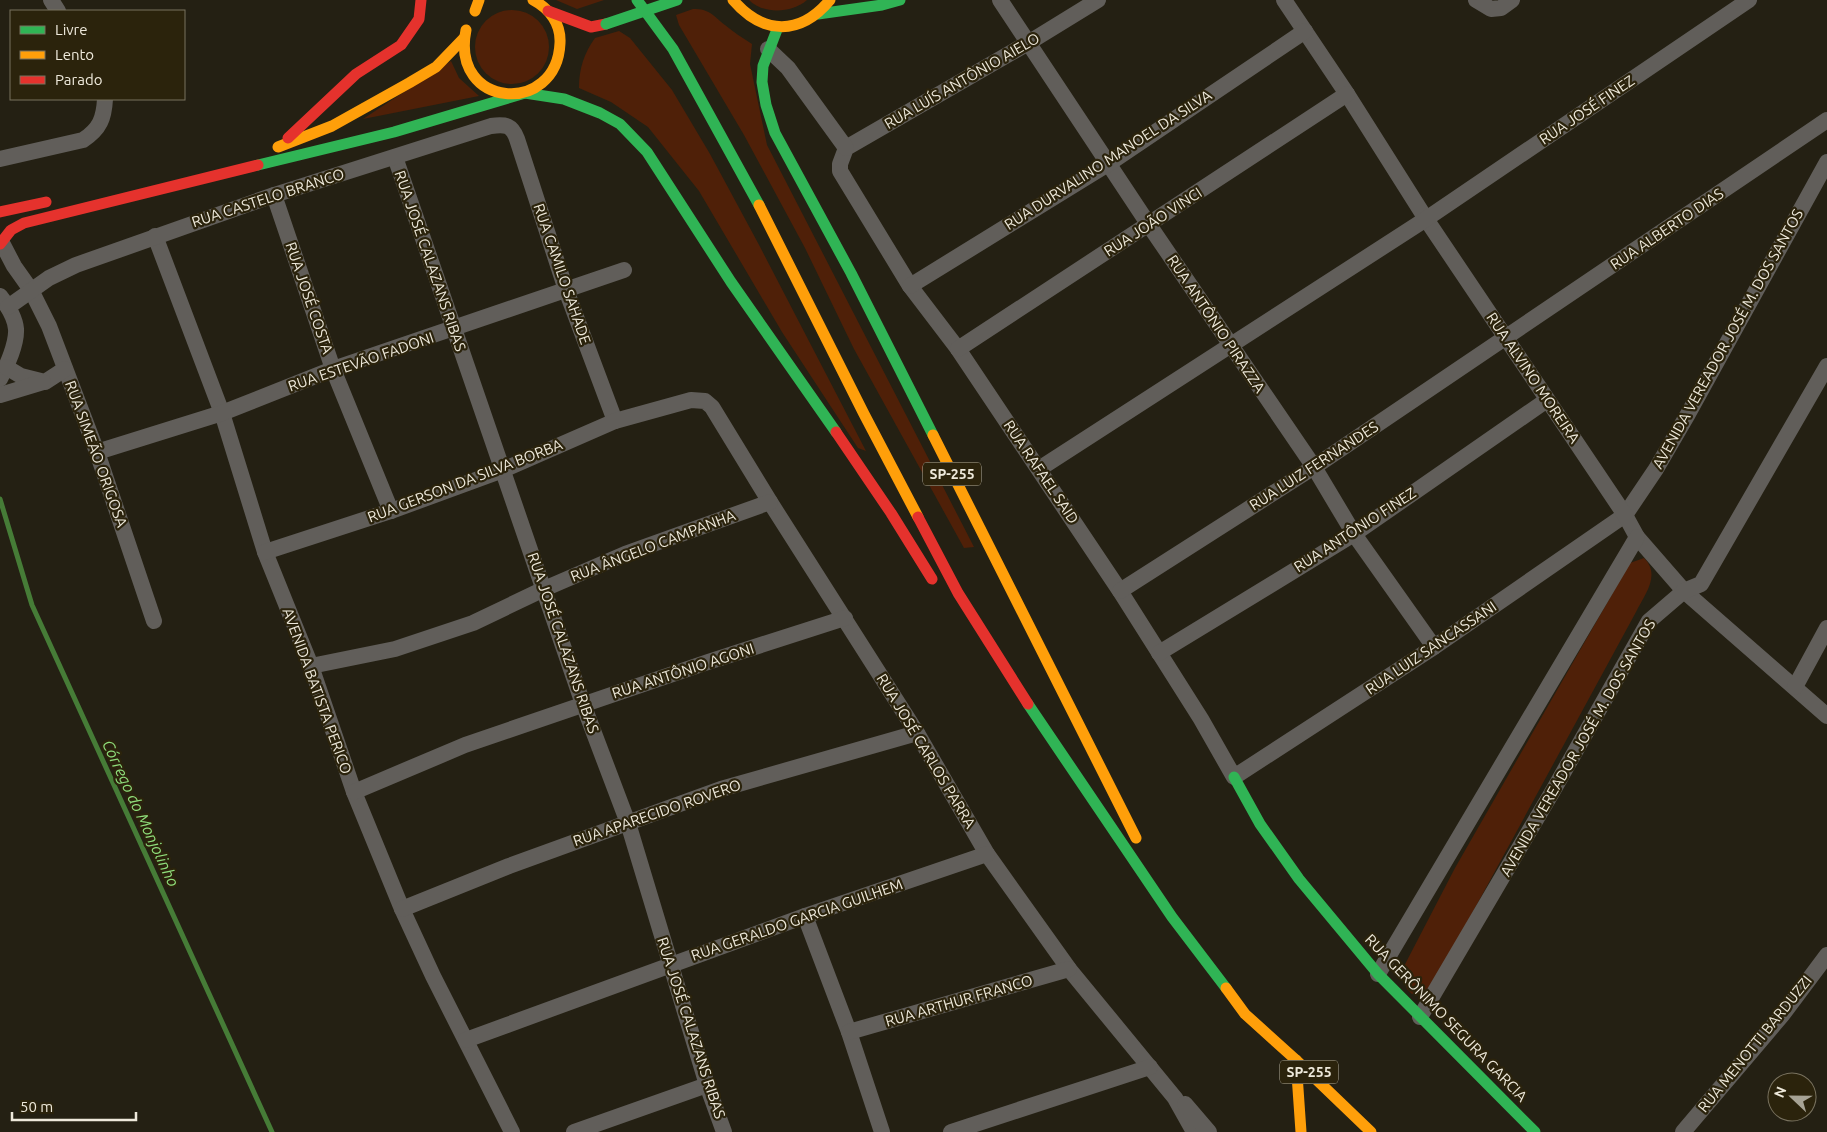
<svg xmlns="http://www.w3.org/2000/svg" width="1827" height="1132" font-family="Ubuntu,sans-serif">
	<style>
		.green { fill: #4f2008 }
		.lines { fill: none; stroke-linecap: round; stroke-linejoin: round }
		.stream { stroke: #467c37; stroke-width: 5 }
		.street { stroke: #615e5a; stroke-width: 16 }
		.fast { stroke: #30b455; stroke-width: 11 }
		.slow { stroke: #ff9f0a; stroke-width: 11 }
		.jam { stroke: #e5322d; stroke-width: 11 }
		.fast-bridge { stroke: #30b455; stroke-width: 11 }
		.labels { text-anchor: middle; stroke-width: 4.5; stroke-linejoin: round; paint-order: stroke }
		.shield { fill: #2b230c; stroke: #b4ae9d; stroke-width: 1 }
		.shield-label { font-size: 14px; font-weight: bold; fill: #eee9db }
		.street-label { font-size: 15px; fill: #eee9db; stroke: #2b230c }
		.water-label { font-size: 16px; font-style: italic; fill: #8edd7b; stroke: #2b230c }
	</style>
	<rect width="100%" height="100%" fill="#242013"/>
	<!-- green -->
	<g class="green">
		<polygon points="556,0 604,0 577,9"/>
		<path d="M 749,0 L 807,0 C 792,13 764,15 749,0 Z"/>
		<path d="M 693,9 C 710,9 712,15 725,25 C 733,32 743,38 752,44 L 750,64 L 767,145 L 974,547 L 964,548 L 854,349 L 805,248 L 744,135 L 679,25 L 676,15 Z"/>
		<circle cx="512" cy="47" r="37"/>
		<path d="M 619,31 L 630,38 L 672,90 L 710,154 L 758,243 L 866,451 L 858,448 L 782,332 L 699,191 L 648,127 L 611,102 L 579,88 C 579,69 584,53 595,38 Z"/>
		<polygon points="451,61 459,78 479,96 363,119"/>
		<path d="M 1644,558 C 1661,575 1645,594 1636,612 L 1439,974 L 1424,993 L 1412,994 L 1407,989 L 1401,972 L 1455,868 L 1630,563 Z"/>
	</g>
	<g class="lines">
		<!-- stream -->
		<polyline class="stream" points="0,499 32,605 272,1132"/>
		<!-- street -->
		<g class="street">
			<polyline points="51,0 58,11"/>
			<polyline points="1000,0 1149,225 1314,467 1354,534 1434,647"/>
			<polyline points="1098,0 1028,43 846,148 840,164 840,171 910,286 958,349 1120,591 1201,719 1234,777 1434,647 1625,515 1656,469 1688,414 1827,162"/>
			<polyline points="1284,0 1347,94 1426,219 1625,515 1637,537 1684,591 1827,716"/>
			<polyline points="1476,0 1491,9 1501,8 1512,0"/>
			<polyline points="768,49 788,68 846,148"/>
			<polyline points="395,157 583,704 628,823 707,1085 724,1132"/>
			<path d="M 0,159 L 83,140 C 100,129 104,118 105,99"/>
			<polyline points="274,195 333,369 391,511"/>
			<polyline points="155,236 222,413 265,552 311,666 354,792 402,909 433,976 512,1132"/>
			<polyline points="2,243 14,266 31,290 49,326 97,452 154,621"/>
			<polyline points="910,286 1108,164 1305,31"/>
			<path d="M 0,296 C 7,305 15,317 16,329 C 17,343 7,366 0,379"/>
			<path d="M 8,307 L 49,278 L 76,265 L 274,195 L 491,126 C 506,124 512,125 517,139 L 566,290 L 615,421"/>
			<polyline points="958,349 1347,94"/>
			<polyline points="6,367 21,376 45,382 65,369"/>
			<polyline points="0,395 43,382"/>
			<polyline points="97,452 222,413 333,369 624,270"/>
			<polyline points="1039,469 1426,219 1749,0"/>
			<polyline points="265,552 391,511 503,470 615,421 691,400 705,401 712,407 770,502 917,733 987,854 1069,969 1175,1098 1194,1132"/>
			<polyline points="1120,591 1314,467 1827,120"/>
			<polyline points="1159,653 1354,534 1547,400"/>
			<polyline points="311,666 395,649 473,623 544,589 625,554 770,502"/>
			<polyline points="1795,687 1827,628"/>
			<polyline points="354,792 465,745 708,662 845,618"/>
			<polyline points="402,909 509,866 721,789 917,733"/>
			<polyline points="805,916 849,1032 882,1132"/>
			<polyline points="1378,974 1637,537"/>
			<polyline points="1420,1017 1554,789 1649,621 1684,591 1701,584 1827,366"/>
			<polyline points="849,1032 1069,969"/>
			<polyline points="466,1040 805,916 987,854"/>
			<polyline points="1185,1104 1209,1132"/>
			<polyline points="574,1132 707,1085"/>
			<polyline points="951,1132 1150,1067"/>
			<polyline points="1683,1132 1783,1014 1827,955"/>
		</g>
		<!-- fast -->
		<g class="fast">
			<polyline points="637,0 673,49 759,205"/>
			<polyline points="818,14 882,5 900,0"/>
			<polyline points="778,27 763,66 762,82 766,105 775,133 851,273 933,435"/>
			<polyline points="525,93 564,99 600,113 620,124 647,152 731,282 836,432"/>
			<polyline points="258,165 394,132 525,93"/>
			<polyline points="1028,704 1172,917 1226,988"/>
			<polyline points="1234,777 1260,824 1299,879 1378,974 1535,1132"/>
		</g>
		<!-- slow -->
		<g class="slow">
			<path d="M 733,0 C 763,35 800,36 830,0"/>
			<polyline points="475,11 479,0"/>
			<path d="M 466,30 C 450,109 557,116 560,43 C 561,24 550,9 533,0"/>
			<polyline points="278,147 332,126 409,83 436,67 464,38"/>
			<polyline points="759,205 864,414 918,517"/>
			<polyline points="933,435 1136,838"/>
			<polyline points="1226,988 1245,1014 1296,1060 1371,1132"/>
			<polyline points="1296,1060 1301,1132"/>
		</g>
		<!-- jam -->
		<g class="jam">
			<polyline points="548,11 591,27 606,24"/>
			<polyline points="288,138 356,74 401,45 419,19 421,0"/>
			<polyline points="0,212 46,202"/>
			<polyline points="0,244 11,230 24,223 258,165"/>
			<polyline points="836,432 891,513 932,579"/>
			<polyline points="918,517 958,593 1028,704"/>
		</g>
		<!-- fast-bridge -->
		<polyline class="fast-bridge" points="606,24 677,0"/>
	</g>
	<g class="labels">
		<!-- shield labels -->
		<g class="shield">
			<rect x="923" y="462.5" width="58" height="23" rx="4"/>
			<rect x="1280" y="1060.5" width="58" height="23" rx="4"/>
		</g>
		<g class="shield-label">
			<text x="952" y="479">SP-255</text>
			<text x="1309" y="1077">SP-255</text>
		</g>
		<!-- street labels -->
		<g class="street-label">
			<text transform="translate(962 81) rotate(-30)" y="5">RUA LUÍS ANTÔNIO AIELO</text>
			<text transform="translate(1587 110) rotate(-34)" y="5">RUA JOSÉ FINEZ</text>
			<text transform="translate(1108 160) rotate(-33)" y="5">RUA DURVALINO MANOEL DA SILVA</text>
			<text transform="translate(268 198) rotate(-18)" y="5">RUA CASTELO BRANCO</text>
			<text transform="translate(1153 222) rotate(-33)" y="5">RUA JOÃO VINCI</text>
			<text transform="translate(1667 229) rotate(-34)" y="5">RUA ALBERTO DIAS</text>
			<text transform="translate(430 261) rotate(71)" y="5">RUA JOSÉ CALAZANS RIBAS</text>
			<text transform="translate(562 274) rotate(71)" y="5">RUA CAMILO SAHADE</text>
			<text transform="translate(309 298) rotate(71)" y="5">RUA JOSÉ COSTA</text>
			<text transform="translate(1216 324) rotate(56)" y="5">RUA ANTÔNIO PIRAZZA</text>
			<text transform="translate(1728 339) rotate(-61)" y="5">AVENIDA VEREADOR JOSÉ M. DOS SANTOS</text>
			<text transform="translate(361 362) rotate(-19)" y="5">RUA ESTEVÃO FADONI</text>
			<text transform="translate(1533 378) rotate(56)" y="5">RUA ALVINO MOREIRA</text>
			<text transform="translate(96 454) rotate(70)" y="5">RUA SIMEÃO ORIGOSA</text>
			<text transform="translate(1314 466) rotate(-33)" y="5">RUA LUIZ FERNANDES</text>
			<text transform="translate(1041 472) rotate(56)" y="5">RUA RAFAEL SAID</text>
			<text transform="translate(465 481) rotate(-21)" y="5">RUA GERSON DA SILVA BORBA</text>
			<text transform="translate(1355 530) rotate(-33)" y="5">RUA ANTÔNIO FINEZ</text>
			<text transform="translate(653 546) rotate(-21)" y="5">RUA ÂNGELO CAMPANHA</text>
			<text transform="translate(563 643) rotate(71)" y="5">RUA JOSÉ CALAZANS RIBAS</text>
			<text transform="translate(1431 648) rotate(-34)" y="5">RUA LUIZ SANCASSANI</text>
			<text transform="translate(683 671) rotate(-18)" y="5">RUA ANTÔNIO AGONI</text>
			<text transform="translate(317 691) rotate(70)" y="5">AVENIDA BATISTA PERICO</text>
			<text transform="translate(1578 748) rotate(-60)" y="5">AVENIDA VEREADOR JOSÉ M. DOS SANTOS</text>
			<text transform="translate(926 751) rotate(59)" y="5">RUA JOSÉ CARLOS PARRA</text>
			<text transform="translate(657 813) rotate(-19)" y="5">RUA APARECIDO ROVERO</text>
			<text transform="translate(797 920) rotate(-19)" y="5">RUA GERALDO GARCIA GUILHEM</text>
			<text transform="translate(959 1001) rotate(-16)" y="5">RUA ARTHUR FRANCO</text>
			<text transform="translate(1446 1018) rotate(46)" y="5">RUA GERÔNIMO SEGURA GARCIA</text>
			<text transform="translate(691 1028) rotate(72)" y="5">RUA JOSÉ CALAZANS RIBAS</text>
			<text transform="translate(1755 1044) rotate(-51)" y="5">RUA MENOTTI BARDUZZI</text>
		</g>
		<!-- water labels -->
		<g class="water-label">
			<text transform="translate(141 813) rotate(65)" y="6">Córrego do Monjolinho</text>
		</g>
	</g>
	<!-- legend -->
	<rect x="10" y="10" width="175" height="90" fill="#2b230c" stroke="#79725f"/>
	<rect x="20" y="26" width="25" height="8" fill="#30b455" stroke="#79725f"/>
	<text x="55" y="35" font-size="15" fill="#eee9db">Livre</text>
	<rect x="20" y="51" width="25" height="8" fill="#ff9f0a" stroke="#79725f"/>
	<text x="55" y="60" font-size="15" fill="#eee9db">Lento</text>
	<rect x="20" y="76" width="25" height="8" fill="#e5322d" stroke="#79725f"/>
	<text x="55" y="85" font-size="15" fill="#eee9db">Parado</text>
	<!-- north arrow -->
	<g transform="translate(1792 1097) rotate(292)"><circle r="24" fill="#2b230c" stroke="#79725f"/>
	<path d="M0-4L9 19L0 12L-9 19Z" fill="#a7a395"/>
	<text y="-8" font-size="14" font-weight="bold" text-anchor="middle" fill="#eee9db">N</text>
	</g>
	<!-- scale -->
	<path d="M12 1112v8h124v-8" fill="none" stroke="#eee9db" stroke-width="2.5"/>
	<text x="20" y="1112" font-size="15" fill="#eee9db" stroke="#2b230c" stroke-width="4" paint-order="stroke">50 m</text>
</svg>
